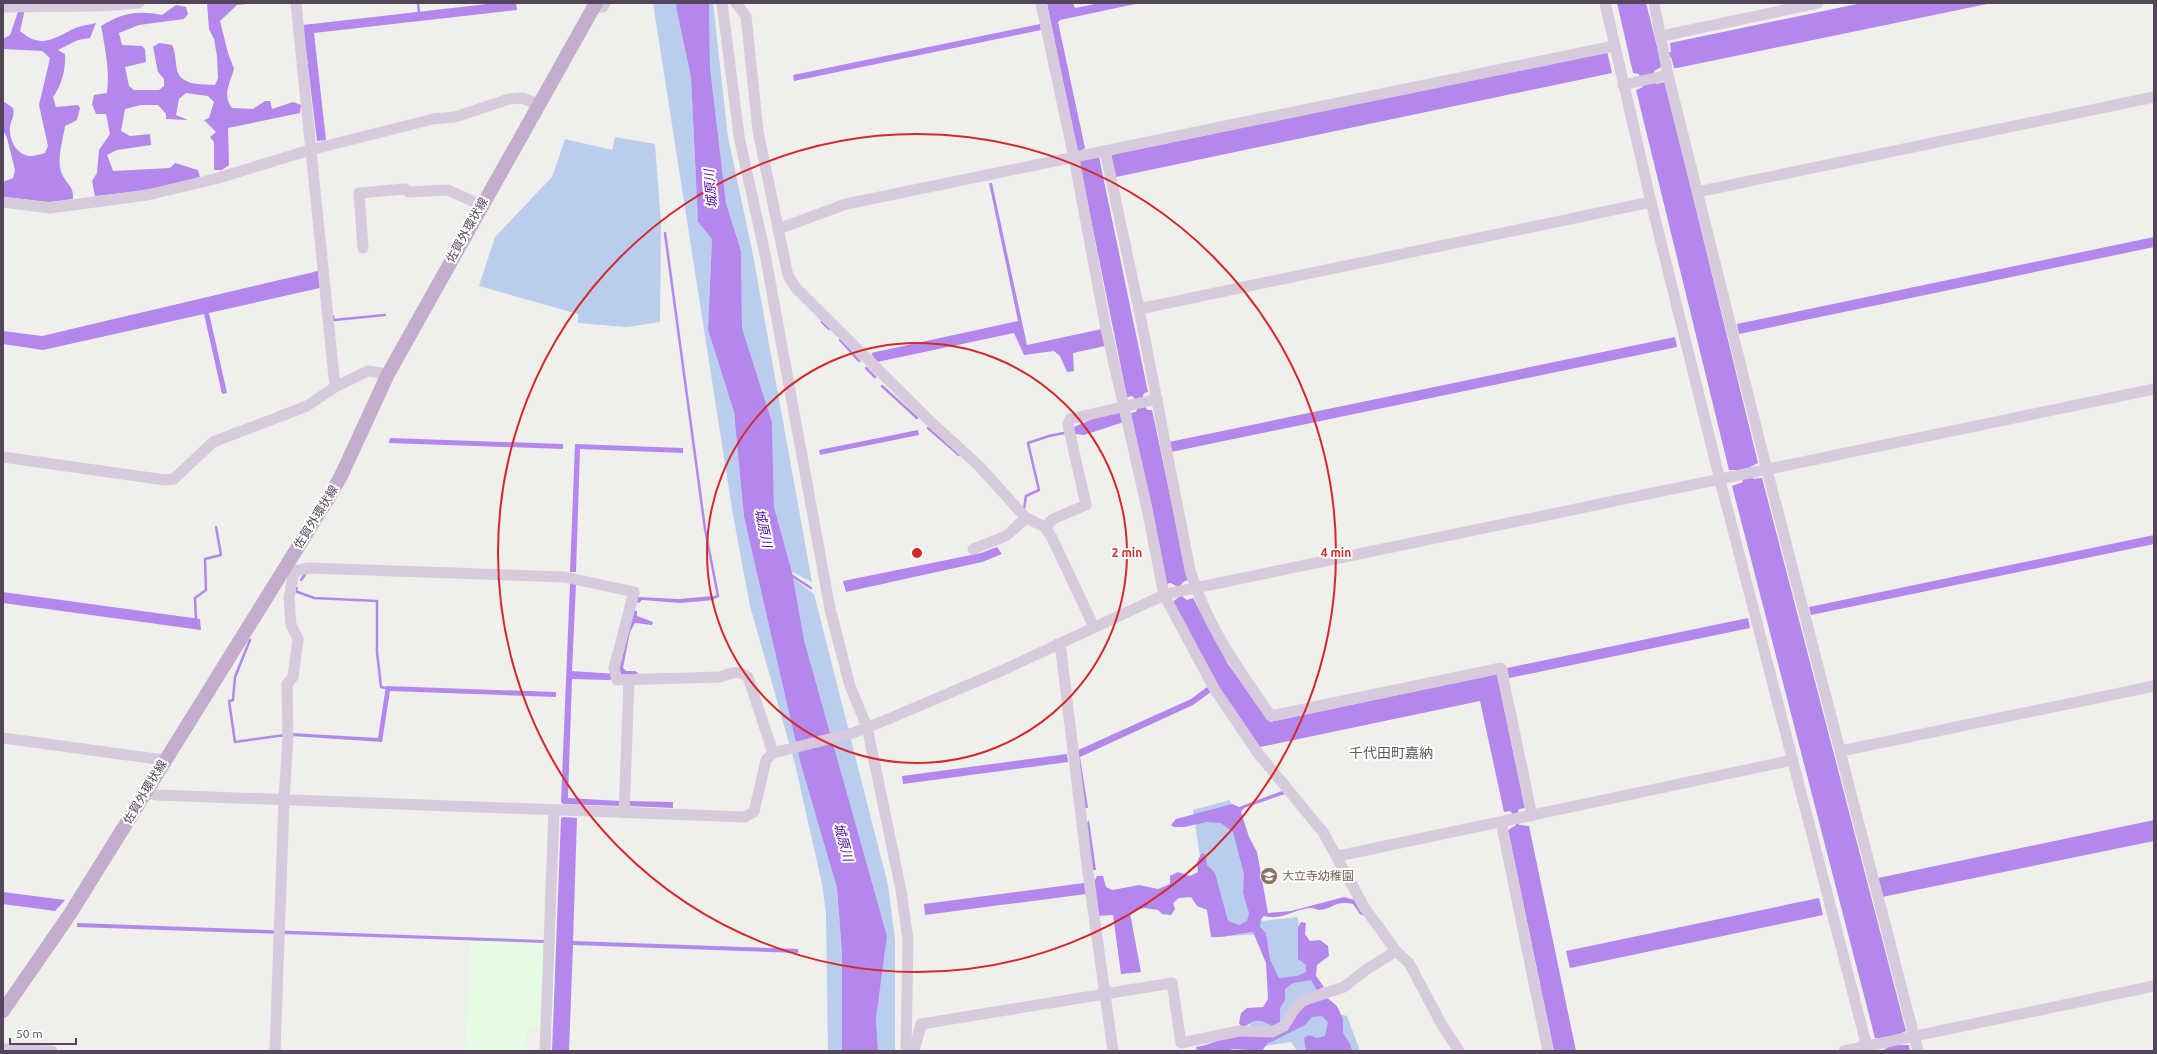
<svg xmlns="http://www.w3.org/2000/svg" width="2157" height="1054" font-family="Ubuntu,'Noto Sans JP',sans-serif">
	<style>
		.commercial { fill: #e5fbe4 }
		.grass { fill: #bacdee }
		.water { fill: #b387eb }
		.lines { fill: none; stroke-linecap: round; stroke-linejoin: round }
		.stream { stroke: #b387eb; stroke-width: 2.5 }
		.minor { stroke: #d8cadd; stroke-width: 11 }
		.major { stroke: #c3accc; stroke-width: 14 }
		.ring { fill: none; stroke: #d62828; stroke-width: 2 }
		.labels { text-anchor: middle; stroke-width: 4; stroke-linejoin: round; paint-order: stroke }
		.street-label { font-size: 12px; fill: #54455a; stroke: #fff }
		.education-label { font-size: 12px; fill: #785e54; stroke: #fff; text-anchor: start }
		.water-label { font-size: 13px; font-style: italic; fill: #500da5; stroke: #fff }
		.quarter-label { font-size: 14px; fill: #605961; stroke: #fff }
		.centre { fill: #d62828; stroke: #fff; stroke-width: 2 }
		.ring-label { font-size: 12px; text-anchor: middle; font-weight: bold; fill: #d62828; stroke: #fff; stroke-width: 4; stroke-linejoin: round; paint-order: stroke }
	</style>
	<rect width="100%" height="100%" fill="#efefec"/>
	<!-- commercial -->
	<polygon class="commercial" points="470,940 561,944 557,1028 527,1029 525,1051 465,1051"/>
	<!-- grass -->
	<g class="grass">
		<polygon points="653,3 677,3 676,7 691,77 698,222 712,239 708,330 734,412 744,517 801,765 837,888 842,954 842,1051 828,1051 826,913 822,884 795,764 750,606 733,515"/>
		<polygon points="709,3 713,3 728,137 753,255 812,582 792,572 774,507 772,422 742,328 741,251 726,203 710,67"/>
		<polygon points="615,137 655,144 661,223 660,322 627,327 578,323 578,314 479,286 495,237 552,177 565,139 612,150"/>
		<polygon points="793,578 814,594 888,885 895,940 895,1051 878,1051 876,1019 887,936 804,640"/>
		<polygon points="1230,800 1262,921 1298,917 1300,957 1312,963 1324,1011 1347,1016 1360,1051 1297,1051 1291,1042 1253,1048 1248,1010 1276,1009 1265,934 1212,937 1193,810"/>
	</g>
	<!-- water -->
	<g class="water">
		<path d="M 207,3 L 255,3 L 237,5 L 220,21 L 228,53 L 234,69 C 230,83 222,95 232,108 L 253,109 L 265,101 L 270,101 L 272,109 L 293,102 L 301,105 L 300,113 L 228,128 L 229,165 L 222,170 L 214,170 L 214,142 L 210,137 L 216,132 L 204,120 L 209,118 L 214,102 L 208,96 L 186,93 L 179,99 L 176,115 L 188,120 L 166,119 L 166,114 L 158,105 L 141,105 L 125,109 L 121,131 L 130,136 L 150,134 L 151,145 L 117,150 L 107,155 L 113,171 L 170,168 L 175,163 L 198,170 L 200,177 L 155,190 L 95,196 L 92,181 L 97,173 L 99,150 L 110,134 L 106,114 L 96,114 L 92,104 L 94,95 L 107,93 C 110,71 105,48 101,26 C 122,13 137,10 162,15 L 176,5 L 186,7 L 188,14 L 184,19 L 139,25 L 119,33 L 122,45 L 142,46 L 145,49 L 146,62 L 125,67 L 129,86 L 134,90 L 159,90 L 164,86 L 164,79 L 158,72 L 153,47 L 159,43 L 172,45 C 176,53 175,61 177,70 C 181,86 202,84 215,85 L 218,78 L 217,56 L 214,39 L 209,29 Z"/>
		<polygon points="496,3 516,3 517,10 314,33 326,140 317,141 303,25"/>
		<polygon points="677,3 709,3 710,67 726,203 741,251 742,328 772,422 774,507 792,572 804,640 887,936 876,1019 878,1051 842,1051 842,954 837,888 801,765 744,517 734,412 708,330 712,239 698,222 691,77 676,7"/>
		<path d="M 1047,3 L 1073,3 L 1075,8 L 1100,3 L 1140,3 L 1060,20 L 1058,22 L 1085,148 L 1082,150 L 1099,157 L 1148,392 L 1144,393 C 1141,400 1142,405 1148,410 L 1152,410 L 1188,580 L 1183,582 L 1180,586 L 1183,597 L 1187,600 L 1193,598 L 1228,664 L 1270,722 L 1497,674 L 1525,808 L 1519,809 L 1517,814 L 1519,825 L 1529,826 L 1576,1051 L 1554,1051 L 1508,830 L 1516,825 L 1513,814 L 1510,811 L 1504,812 L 1480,701 L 1260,747 L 1217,685 L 1171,603 L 1179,597 L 1176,586 L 1171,583 L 1165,584 L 1131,413 L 1136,412 C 1139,406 1137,400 1132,396 L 1127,397 Z"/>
		<polygon points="1617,3 1646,3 1659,54 1671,52 1670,43 1862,3 1992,3 1677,68 1674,68 1671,57 1660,59 1661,67 1654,71 1656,84 1665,82 1758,463 1750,467 1753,479 1762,478 1906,1031 1897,1035 1900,1045 1909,1045 1910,1051 1882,1051 1887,1048 1885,1039 1875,1038 1732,486 1743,482 1739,470 1729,470 1636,90 1643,87 1639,74 1633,73"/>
		<path d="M 19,9 L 25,9 L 20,31 C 39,48 52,40 71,30 C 78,26 88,25 96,23 L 90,38 L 78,40 L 58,50 L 65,54 C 66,68 62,85 53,97 L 56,107 L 78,105 L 80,108 L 77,120 L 65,126 C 63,140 56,161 62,174 C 67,185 74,186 73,199 L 49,202 L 3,197 L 3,182 L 13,178 L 15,170 L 7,138 L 4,132 L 3,101 L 13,108 C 15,116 11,120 10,127 C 9,139 16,155 30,156 C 34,156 41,154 45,153 L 48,146 L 39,105 L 50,58 L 42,51 L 3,49 L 3,39 L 10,35 Z"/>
		<polygon points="1040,24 1041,30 794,81 793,75"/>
		<polygon points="1607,51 1612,73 1116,177 1111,155"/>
		<polygon points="989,183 992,183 1027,345 1102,329 1105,346 1073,353 1074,371 1067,372 1060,356 1054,351 1024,355 1014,333 877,362 871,353 1018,321"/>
		<polygon points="2154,237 2154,247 1739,334 1737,324"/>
		<polygon points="318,271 320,288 209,313 227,393 222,394 204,314 43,350 3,344 3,331 42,336"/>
		<polygon points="1675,337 1677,347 1171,452 1169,442"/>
		<polygon points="1120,411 1124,422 1084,435 1075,434 1074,427 1099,416"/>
		<polygon points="918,430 919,435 820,455 819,450"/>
		<polygon points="390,438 563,444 563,449 389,443"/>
		<polygon points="575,444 683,448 683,453 580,449 576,572 570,572"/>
		<polygon points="2154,535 2154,544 1811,615 1809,607"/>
		<polygon points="997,547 1002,554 982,562 846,592 843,581 981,553"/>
		<polygon points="570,583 576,583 572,671 617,674 632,610 637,611 637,616 653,622 652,625 635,623 630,632 623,668 626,671 635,671 638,673 636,676 608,680 572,679 568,798 620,801 620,806 563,804 561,802"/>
		<polygon points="3,592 200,619 201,630 3,603"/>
		<polygon points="713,596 714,600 680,603 642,600 639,603 636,602 638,597 679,599"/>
		<polygon points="1748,618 1750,628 1509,678 1507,668"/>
		<polygon points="386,686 556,692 556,697 390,691 382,742 291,736 292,733 378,738"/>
		<polygon points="1207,687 1211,692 1193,705 1080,757 1088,808 1084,808 1076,751 1191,699"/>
		<polygon points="1067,754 1068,762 903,784 902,776"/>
		<path d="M 1282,791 L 1285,794 L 1244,808 L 1241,812 L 1249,837 L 1257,852 L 1268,913 L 1291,911 L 1344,897 L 1355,900 L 1366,917 L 1360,914 L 1353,904 C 1334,900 1335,908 1320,910 C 1317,910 1314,908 1310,908 C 1294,909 1282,921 1264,916 L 1261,919 L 1260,927 L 1266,933 L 1270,960 L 1279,978 L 1297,976 L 1306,972 L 1306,965 L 1298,959 L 1298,927 L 1301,922 L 1306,923 L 1305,934 L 1310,941 L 1320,940 L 1328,946 L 1329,956 L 1317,965 L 1316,976 L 1324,987 L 1317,990 L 1311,980 L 1293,983 L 1285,989 L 1285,1000 L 1280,1008 L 1280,1023 L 1272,1026 C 1262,1020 1255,1018 1246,1026 L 1267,1035 L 1303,1006 L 1325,996 L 1337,1006 L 1343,1019 L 1343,1033 L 1350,1044 L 1352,1051 L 1306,1051 L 1304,1038 L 1309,1035 L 1317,1038 L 1325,1036 L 1328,1022 L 1322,1016 L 1312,1017 L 1305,1025 L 1267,1044 L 1262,1051 L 1233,1049 L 1227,1051 L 1197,1051 L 1196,1047 C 1214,1044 1227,1037 1241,1026 L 1239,1023 L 1241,1013 L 1247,1008 L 1263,1007 L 1268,999 L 1266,963 L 1253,932 C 1238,933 1225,938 1211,937 L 1207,910 L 1197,906 L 1191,897 L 1179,898 L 1173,903 L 1175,909 L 1171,915 L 1162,914 L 1158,910 L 1144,908 L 1130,913 L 1141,972 L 1121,974 L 1113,915 L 1098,916 L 1094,882 L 1097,876 L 1103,876 L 1106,887 L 1112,890 L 1139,885 L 1158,889 L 1170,884 L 1170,876 L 1178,872 L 1190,876 L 1198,872 L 1197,862 L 1201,854 L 1205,854 L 1207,865 L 1215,873 L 1228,921 L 1239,925 L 1247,921 L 1249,913 L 1243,893 L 1244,874 L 1233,832 L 1221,823 L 1207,822 L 1184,827 L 1174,827 L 1171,825 L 1176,819 L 1232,804 L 1239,807 Z"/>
		<polygon points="629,801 673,802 673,808 628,806"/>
		<polygon points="563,817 577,818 573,941 798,949 798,953 573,945 569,1051 552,1051 561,818"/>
		<polygon points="1089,820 1096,870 1093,870 1086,824"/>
		<polygon points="2154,820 2154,841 1882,897 1878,878"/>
		<polygon points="1084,883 1086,894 925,915 924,904"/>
		<polygon points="3,892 65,900 55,911 3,904"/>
		<polygon points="1819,898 1823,915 1570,968 1566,951"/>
		<polygon points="77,923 544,940 544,943 77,927"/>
	</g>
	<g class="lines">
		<!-- stream -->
		<g class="stream">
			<polyline points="418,3 419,12"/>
			<polyline points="665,233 705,529 718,596 713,598"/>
			<polyline points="333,316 334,320 385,315"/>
			<polyline points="822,322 829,329"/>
			<polyline points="840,340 859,361"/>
			<polyline points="866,368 875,377"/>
			<polyline points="882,386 917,418"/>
			<polyline points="928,428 959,455"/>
			<polyline points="1024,509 1026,496 1039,490 1028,443 1049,436 1064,433"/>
			<polyline points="791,575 811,588"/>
			<polyline points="301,580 306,573"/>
			<polyline points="297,588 295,591 314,598 377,601 377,652 381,687 386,688"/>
			<polyline points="196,621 195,598 206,590 205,559 221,555 216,527"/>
			<polyline points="250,640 235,677 233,700 229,701 235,742 285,735"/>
		</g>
		<!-- minor -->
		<g class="minor">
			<polyline points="296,3 335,387"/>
			<polyline points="722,3 739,136 765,254 830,609 850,686 867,727 901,890 908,940 906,1051"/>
			<polyline points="736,3 746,16 758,131 788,276 797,289 930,421 979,466 1026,518 1045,527 1052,538 1094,627"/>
			<polyline points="1041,3 1074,158 1106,329 1146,504 1164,595 1215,690 1257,752 1323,832 1364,907 1396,951 1409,963 1442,1025 1459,1051"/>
			<polyline points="1605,3 1651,202 1720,480 1868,1051"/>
			<polyline points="3,7 100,6 139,3"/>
			<polyline points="594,7 603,7 605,3"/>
			<polyline points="1662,36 1818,3"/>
			<polyline points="1668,75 1767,470 1918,1051"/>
			<polyline points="1623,85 1668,75 1654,3"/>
			<path d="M 1105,151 L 1139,309 L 1190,570 C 1206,624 1239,671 1271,716 L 1501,668 L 1532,816"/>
			<polyline points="1697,192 2154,97"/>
			<polyline points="3,202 50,208 147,195 215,179 310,150 433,119 455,117 509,99 522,98 538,104"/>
			<polyline points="778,229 846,204 1614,46"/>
			<polyline points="363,248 359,193 405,189 409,192 448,190 481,205"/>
			<polyline points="1139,309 1651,202"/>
			<polyline points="3,457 165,480 174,479 213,442 307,406 335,387 368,371 388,374"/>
			<polyline points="1045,527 1053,519 1086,505 1068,425 1070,419 1157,399"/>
			<polyline points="973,549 1006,536 1026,518"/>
			<path d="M 287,564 L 294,571 L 309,568 L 565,577 L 634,592 L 614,668 L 617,680 L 720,677 C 731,673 739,669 748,677 L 773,753"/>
			<polyline points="1057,644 1061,651 1088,873 1113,1051"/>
			<polyline points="3,738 164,760"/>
			<polyline points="1841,751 2154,686"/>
			<polyline points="145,793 158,795 745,817 754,812 766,760 773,753 853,733 886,720 1001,671 1164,595 1176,592 2154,389"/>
			<polyline points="624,813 629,681"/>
			<polyline points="1501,822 1548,1051"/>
			<polyline points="1338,856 1793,760"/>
			<polyline points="3,1049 52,1051"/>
			<polyline points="275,1051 284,800 288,738 287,684 293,677 298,639 291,625 289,598 294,571"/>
			<polyline points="545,1051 554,810"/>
			<polyline points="914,1051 921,1024 1172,983 1181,1043 1239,1031 1272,1032 1284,1026 1294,1010 1302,1001 1344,987 1367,969 1396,951"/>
			<polyline points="1844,1051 2154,986"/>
		</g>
		<!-- major -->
		<polyline class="major" points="3,1011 70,914 329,497 341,476 388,374 596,3"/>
	</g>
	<!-- distance rings -->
	<g class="ring">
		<circle cx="917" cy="553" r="210"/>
		<circle cx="917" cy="553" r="419"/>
	</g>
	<!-- icons -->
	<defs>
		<symbol id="school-disc" viewBox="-11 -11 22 22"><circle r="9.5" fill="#8d6e63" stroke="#fff"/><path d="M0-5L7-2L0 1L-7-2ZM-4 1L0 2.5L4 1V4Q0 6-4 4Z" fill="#fff"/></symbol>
	</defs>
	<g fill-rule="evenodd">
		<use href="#school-disc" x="1259" y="866" width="20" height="20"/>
	</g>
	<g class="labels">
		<!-- street labels -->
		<g class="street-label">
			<text transform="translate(467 230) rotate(-61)" y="4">佐賀外環状線</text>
			<text transform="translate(316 517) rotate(-58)" y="4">佐賀外環状線</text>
			<text transform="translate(145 792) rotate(-59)" y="4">佐賀外環状線</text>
		</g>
		<!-- education labels -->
		<g class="education-label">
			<text x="1282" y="880">大立寺幼稚園</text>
		</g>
		<!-- water labels -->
		<g class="water-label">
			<text transform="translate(710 189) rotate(-95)" y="5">城原川</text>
			<text transform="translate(764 528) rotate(78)" y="5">城原川</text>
			<text transform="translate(844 842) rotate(75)" y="5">城原川</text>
		</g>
		<!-- quarter labels -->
		<g class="quarter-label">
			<text x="1391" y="758">千代田町嘉納</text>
		</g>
	</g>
	<circle cx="917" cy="553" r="6" class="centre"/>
	<g class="ring-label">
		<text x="1127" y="557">2 min</text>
		<text x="1336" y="557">4 min</text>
	</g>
	<!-- border -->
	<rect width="2157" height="1054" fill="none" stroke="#54455a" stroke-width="8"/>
	<!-- scale -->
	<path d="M10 1038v6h66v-6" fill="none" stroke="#54455a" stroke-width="2"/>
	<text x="16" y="1038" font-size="12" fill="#54455a" stroke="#ffffff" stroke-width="3" paint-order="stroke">50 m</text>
</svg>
